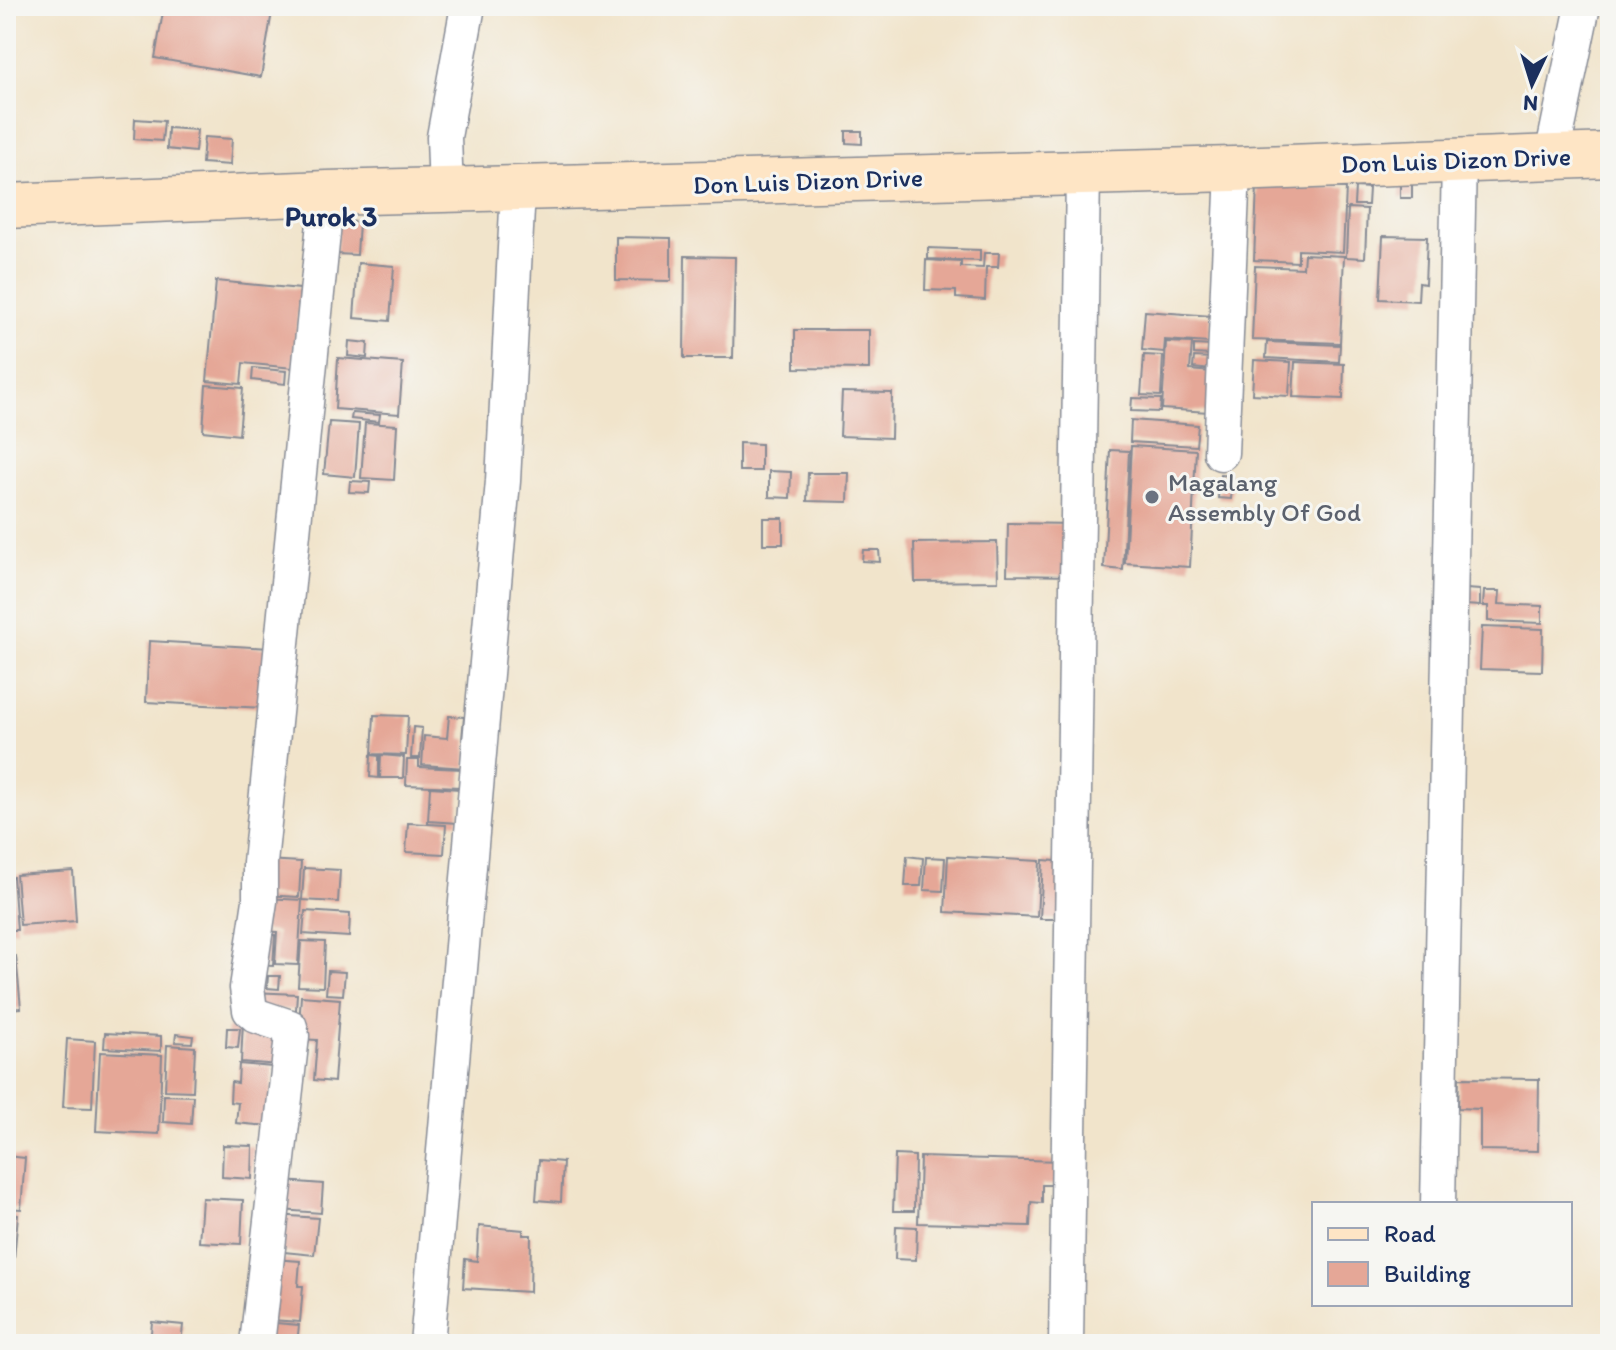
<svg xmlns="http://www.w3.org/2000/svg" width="1616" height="1350" font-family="Itim,sans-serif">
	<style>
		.building { fill: #e5a797 }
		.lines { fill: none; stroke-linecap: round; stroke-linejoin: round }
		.street-casing { stroke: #868a94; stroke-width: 37 }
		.secondary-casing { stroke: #868a94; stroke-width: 47 }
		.street { stroke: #fff; stroke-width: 34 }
		.secondary { stroke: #fee5c5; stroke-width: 44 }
		.worship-dot { fill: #6b7280; stroke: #f6f6f2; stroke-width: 3 }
		.labels { text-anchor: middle; stroke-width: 6; stroke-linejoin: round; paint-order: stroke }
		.street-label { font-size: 26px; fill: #1b2f5e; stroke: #f6f6f2 }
		.worship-label { font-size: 26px; fill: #5b616d; stroke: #f6f6f2; text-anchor: start }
		.neighbourhood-label { font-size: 28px; font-weight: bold; fill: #1b2f5e; stroke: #f6f6f2 }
	</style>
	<rect width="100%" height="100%" fill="#f6f6f2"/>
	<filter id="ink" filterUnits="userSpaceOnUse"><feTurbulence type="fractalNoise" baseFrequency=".0125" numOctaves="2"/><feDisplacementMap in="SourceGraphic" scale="16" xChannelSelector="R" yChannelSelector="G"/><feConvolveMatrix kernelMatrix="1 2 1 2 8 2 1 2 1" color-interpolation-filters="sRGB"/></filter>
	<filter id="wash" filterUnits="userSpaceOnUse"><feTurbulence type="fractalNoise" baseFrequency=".006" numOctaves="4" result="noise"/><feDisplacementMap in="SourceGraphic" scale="32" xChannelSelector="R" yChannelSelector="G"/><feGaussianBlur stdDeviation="1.8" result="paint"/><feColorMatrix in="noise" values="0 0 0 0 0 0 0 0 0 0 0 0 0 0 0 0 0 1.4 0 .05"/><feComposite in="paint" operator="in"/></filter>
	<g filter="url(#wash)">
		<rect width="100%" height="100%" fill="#f1e4cb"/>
		<g id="blocks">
			<!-- building -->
			<g class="building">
				<polygon points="164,6 273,6 261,77 155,58"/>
				<polygon points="135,119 164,121 162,141 134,139"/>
				<polygon points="168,128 197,130 195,152 167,149"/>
				<polygon points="846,131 862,131 862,144 846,143"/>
				<polygon points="204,137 232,139 230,165 202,163"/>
				<rect x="1400" y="183" width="12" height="15"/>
				<polygon points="1257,185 1346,188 1343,252 1298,250 1298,262 1254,260"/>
				<polygon points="1355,187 1369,188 1368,205 1354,205"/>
				<polygon points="1348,208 1367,209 1365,258 1346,257"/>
				<polygon points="339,221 359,222 357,255 336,254"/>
				<polygon points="1383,236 1427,237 1425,284 1419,283 1418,301 1380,299"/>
				<polygon points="616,237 671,238 671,281 616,280"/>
				<polygon points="928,248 980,250 980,261 928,259"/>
				<polygon points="984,253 999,253 998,267 986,267 985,300 956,298 956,291 925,290 926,260 961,262 961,267 983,268"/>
				<polygon points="1304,254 1344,256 1340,343 1252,340 1255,266 1303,268"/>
				<polygon points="685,256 735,257 733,358 684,358"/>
				<polygon points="358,263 394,266 390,321 354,318"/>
				<polygon points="216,281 300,289 293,368 243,363 241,384 207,381"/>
				<polygon points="1145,311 1211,316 1209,343 1165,340 1164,352 1142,350"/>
				<polygon points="795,330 869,330 869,369 795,368"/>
				<polygon points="349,341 368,343 367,358 348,356"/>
				<polygon points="1166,342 1192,343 1190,370 1212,372 1209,412 1162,409"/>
				<polygon points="1267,342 1340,345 1339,362 1266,358"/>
				<polygon points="1194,345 1213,346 1212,355 1194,354"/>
				<polygon points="1144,355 1163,356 1161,396 1141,395"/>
				<polygon points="1194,357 1212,358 1212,370 1193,368"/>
				<polygon points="338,358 403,363 399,414 335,409"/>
				<polygon points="1254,360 1291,362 1289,396 1252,394"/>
				<polygon points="1295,362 1344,364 1343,399 1293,397"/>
				<polygon points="253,368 286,371 285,384 252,380"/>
				<polygon points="206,385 243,388 239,435 203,431"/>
				<polygon points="842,392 892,393 891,438 840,436"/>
				<polygon points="1132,398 1161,399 1160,412 1131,411"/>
				<polygon points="352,413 380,415 379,422 351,419"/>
				<polygon points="1131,420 1198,425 1196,446 1130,442"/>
				<polygon points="329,422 359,424 355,477 324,474"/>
				<polygon points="365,423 397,425 394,480 361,478"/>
				<polygon points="739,443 761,444 761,471 739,471"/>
				<polygon points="1131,446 1196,450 1190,567 1125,563"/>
				<polygon points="1110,450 1129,451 1123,570 1104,568"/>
				<polygon points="769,471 791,472 790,498 769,497"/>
				<polygon points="808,473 849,473 848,502 807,501"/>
				<polygon points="1220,475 1233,476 1231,499 1218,498"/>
				<polygon points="350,481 370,482 369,493 349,492"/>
				<rect x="763" y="518" width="20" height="26"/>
				<polygon points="1008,523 1075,524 1075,576 1007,575"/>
				<polygon points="997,542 998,581 915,582 914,543"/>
				<polygon points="863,550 879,550 880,562 862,561"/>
				<polygon points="1466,589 1480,590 1480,606 1465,605"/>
				<polygon points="1484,591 1500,591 1499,604 1542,606 1542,623 1488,621 1488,606 1483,606"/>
				<polygon points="1482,627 1543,629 1542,671 1480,669"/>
				<polygon points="149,641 270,648 267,708 146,702"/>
				<polygon points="374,715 408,716 406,755 372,754"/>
				<polygon points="449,716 464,717 462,739 467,739 466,768 422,765 424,736 447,738"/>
				<polygon points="413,727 422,728 420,758 411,758"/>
				<polygon points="371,755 379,756 379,778 370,777"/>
				<polygon points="381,755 404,757 403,778 380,778"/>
				<polygon points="407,760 419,760 419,767 462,769 461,787 406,785"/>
				<polygon points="430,787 460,789 458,823 428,821"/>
				<polygon points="408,823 446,825 444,854 406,852"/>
				<polygon points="907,856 923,858 921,886 905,886"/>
				<polygon points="948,856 1040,861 1037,917 945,912"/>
				<polygon points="926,857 945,858 943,891 924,890"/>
				<polygon points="265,860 301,862 299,897 263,895"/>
				<polygon points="1043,860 1068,862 1066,919 1040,919"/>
				<polygon points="304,868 340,870 338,902 302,900 298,965 275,964 277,932 263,931 265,898 302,900"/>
				<polygon points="73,871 76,921 20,925 16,875"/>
				<polygon points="6,877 13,877 17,930 6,930"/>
				<polygon points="305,911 350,914 349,937 303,934"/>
				<polygon points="258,934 275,935 273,966 256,965"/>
				<polygon points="301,941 325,942 323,987 298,986"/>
				<polygon points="16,956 21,1008 6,1009 6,957"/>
				<polygon points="328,971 345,972 343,995 326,994"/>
				<polygon points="268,976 280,976 279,989 267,988"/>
				<polygon points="252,992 297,994 296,1010 251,1007"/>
				<polygon points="301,996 340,999 334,1082 314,1080 317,1040 298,1039"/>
				<polygon points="243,1022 282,1025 279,1065 241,1062"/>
				<polygon points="227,1028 240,1028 238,1048 226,1047"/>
				<polygon points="105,1033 161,1036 161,1051 104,1048"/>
				<polygon points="176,1034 193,1036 192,1043 175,1042"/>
				<polygon points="67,1039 95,1041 92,1108 63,1107"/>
				<polygon points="167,1045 195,1047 193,1091 165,1090"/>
				<polygon points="100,1052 162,1055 159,1134 96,1131"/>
				<polygon points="239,1064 272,1067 269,1126 236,1123 238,1103 230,1102 231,1082 238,1083"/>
				<polygon points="1459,1078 1539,1079 1538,1151 1480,1150 1480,1109 1458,1108"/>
				<polygon points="164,1095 193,1096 191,1124 163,1122"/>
				<polygon points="223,1145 253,1146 252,1179 222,1177"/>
				<polygon points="895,1155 915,1156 914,1211 893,1211"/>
				<polygon points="6,1156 25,1158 21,1209 6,1208"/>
				<polygon points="920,1157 1062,1161 1061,1185 1042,1185 1042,1203 1031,1202 1030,1226 918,1223"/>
				<polygon points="539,1160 563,1162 561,1202 536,1200"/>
				<polygon points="284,1181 323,1184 321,1213 281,1210"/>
				<polygon points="202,1198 243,1200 241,1244 199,1242"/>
				<polygon points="6,1214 18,1215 12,1281 6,1280"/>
				<polygon points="277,1215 318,1218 314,1255 274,1251"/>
				<polygon points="479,1226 523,1230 523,1235 531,1235 530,1292 463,1288 465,1259 477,1261"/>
				<polygon points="896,1226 917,1227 916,1260 895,1259"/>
				<polygon points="272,1259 300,1261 298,1286 303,1286 300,1322 271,1320"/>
				<polygon points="152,1322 183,1325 181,1344 150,1344"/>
				<polygon points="263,1322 299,1325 297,1344 260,1344"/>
				<polygon points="190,1338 224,1340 224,1344 190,1344"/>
			</g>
		</g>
	</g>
	<g filter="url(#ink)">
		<use href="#blocks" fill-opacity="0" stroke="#868a94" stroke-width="2"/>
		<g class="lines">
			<defs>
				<g id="street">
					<polyline points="1552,156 1583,6"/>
					<polyline points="446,192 444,137 468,6"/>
					<polyline points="1221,453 1233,169"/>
					<polyline points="1438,1204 1459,159"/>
					<polyline points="257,1344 292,1036 290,1027 257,1016 250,1010 247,988 260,901 260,863 327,193"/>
					<polyline points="427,1344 503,481 518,190"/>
					<polyline points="1066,1344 1083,172"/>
				</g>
				<polyline id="secondary" points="6,206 327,193 1233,169 1610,155"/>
			</defs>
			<!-- street casing -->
			<use href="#street" class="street-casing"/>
			<!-- secondary casing -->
			<use href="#secondary" class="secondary-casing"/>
			<!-- street -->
			<use href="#street" class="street"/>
			<!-- secondary -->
			<use href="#secondary" class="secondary"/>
		</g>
	</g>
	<!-- markers -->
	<circle class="worship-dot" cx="1152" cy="497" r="8"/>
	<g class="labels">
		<!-- street labels -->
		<g class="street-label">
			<text transform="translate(1456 160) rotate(-2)" y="9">Don Luis Dizon Drive</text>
			<text transform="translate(808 181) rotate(-2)" y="9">Don Luis Dizon Drive</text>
		</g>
		<!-- worship labels -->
		<g class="worship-label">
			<text x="1168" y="491">Magalang<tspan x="1168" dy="30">Assembly Of God</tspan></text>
		</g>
		<!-- neighbourhood labels -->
		<g class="neighbourhood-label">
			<text x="331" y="226">Purok 3</text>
		</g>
	</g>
	<!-- margin -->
	<rect width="1616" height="1350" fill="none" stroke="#f6f6f2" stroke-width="32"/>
	<!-- legend -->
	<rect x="1312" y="1202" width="260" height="104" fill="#f6f6f2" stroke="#9ea6b7" stroke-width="2"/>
	<rect x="1328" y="1228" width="40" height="12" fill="#fee5c5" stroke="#9ea6b7" stroke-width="2"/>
	<text x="1384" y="1242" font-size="24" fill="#1b2f5e">Road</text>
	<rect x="1328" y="1262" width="40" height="24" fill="#e5a797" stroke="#9ea6b7" stroke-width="2"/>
	<text x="1384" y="1282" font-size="24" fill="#1b2f5e">Building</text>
	<!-- north arrow -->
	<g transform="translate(1532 84) rotate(184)" stroke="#f6f6f2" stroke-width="6" paint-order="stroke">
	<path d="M0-6L14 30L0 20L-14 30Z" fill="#1b2f5e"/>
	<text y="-12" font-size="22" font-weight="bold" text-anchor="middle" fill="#1b2f5e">N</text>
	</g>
</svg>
